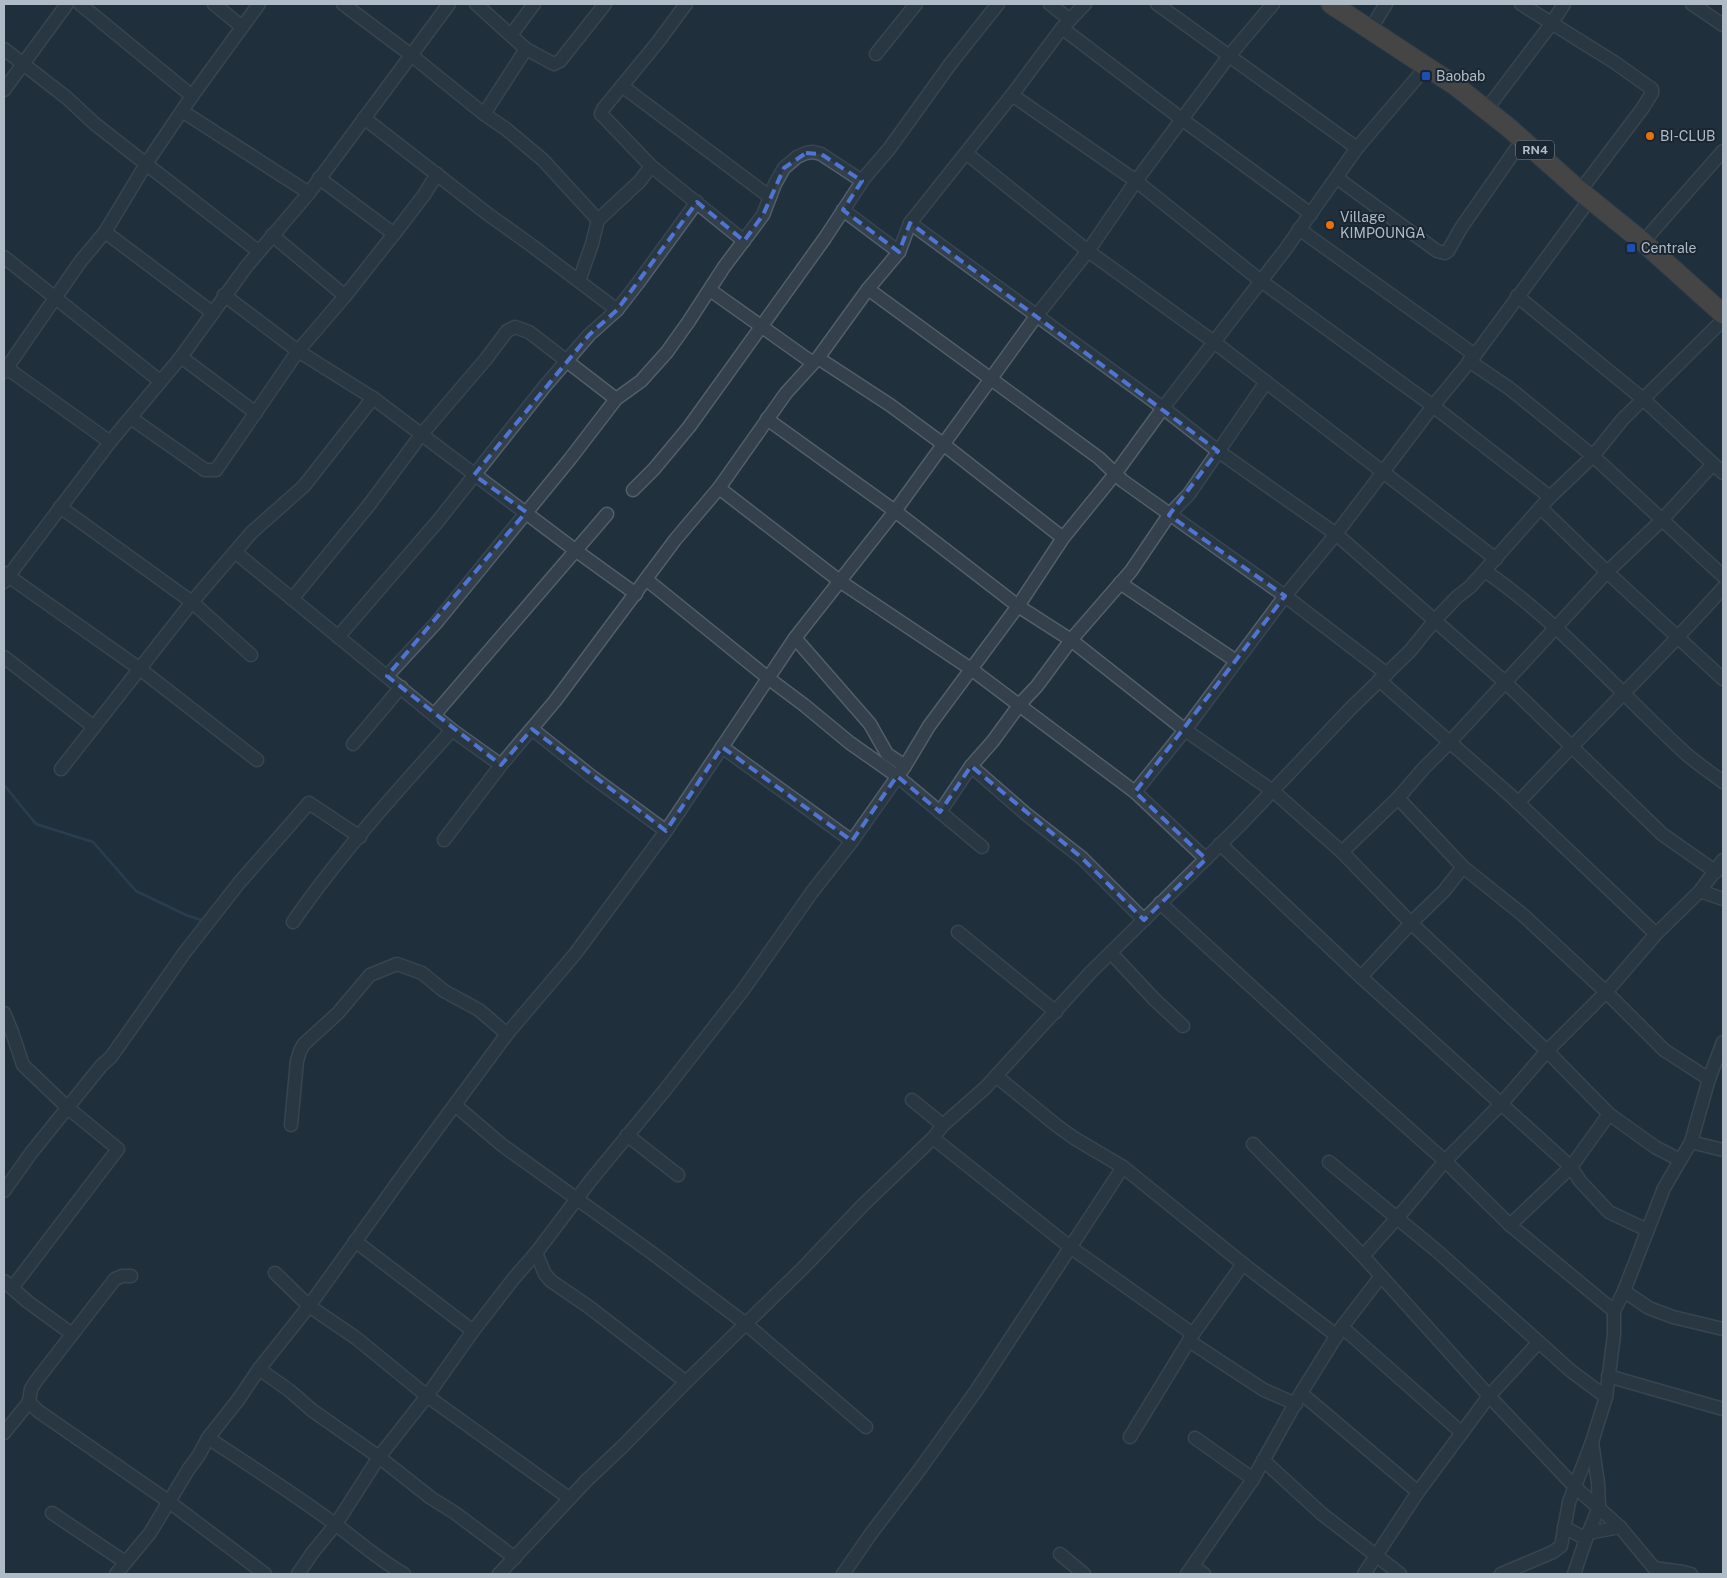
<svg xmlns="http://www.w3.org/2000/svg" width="1727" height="1578" font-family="'Public Sans',sans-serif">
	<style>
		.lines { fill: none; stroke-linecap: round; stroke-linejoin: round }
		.stream { stroke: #334e65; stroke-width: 2.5 }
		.minor-casing { stroke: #525f6a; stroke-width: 15 }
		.highway-casing { stroke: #3f4c57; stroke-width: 21 }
		.minor { stroke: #34414c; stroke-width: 12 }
		.highway { stroke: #726151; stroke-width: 19 }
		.marked { fill: none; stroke: #5074d2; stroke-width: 4; stroke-dasharray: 10 6; stroke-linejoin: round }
		.transit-dot { fill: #1a4fb4; stroke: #1a2631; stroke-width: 2 }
		.food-dot { fill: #e8710a; stroke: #1a2631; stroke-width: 2 }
		.labels { text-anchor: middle; stroke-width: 4; stroke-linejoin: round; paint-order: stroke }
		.shield { fill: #1a2631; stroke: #828f9b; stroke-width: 1 }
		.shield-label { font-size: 12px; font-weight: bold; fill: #afbcc8 }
		.poi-label { font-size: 14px; fill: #afbcc8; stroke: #1a2631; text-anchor: start }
	</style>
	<rect width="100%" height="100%" fill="#20303c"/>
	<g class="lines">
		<!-- stream -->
		<polyline class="stream" points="4,785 36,824 93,842 136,891 186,915 204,921"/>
		<defs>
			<g id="minor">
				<polyline points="80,4 192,96"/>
				<polyline points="214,4 242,27"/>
				<polyline points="343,4 411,55 484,114 506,129 543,160 598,220"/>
				<polyline points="476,4 526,49 554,64 560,61 605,4"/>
				<polyline points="686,4 658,42 603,109 601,114 651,166 744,241"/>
				<polyline points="1050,4 1070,20"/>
				<polyline points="1157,4 1357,148"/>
				<polyline points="1521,4 1614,62 1652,89 1652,93 1642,109 1580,191"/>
				<polyline points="1692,4 1723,25"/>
				<polyline points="1062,28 1183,120 1311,214"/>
				<polyline points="1370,30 1386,4"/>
				<polyline points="511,35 534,4"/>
				<polyline points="4,49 67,98 95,124 146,164 258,251"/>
				<polyline points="876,54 916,4"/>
				<polyline points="622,86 770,197"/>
				<polyline points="4,90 67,4"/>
				<polyline points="1012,95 1136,181 1261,281 1433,406 1550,497"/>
				<polyline points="1486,110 1552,23 1564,4"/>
				<polyline points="182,111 309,193"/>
				<polyline points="484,114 526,49"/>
				<polyline points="364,118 489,215 531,245 617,310"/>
				<polyline points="966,153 1088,251 1214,342 1496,559"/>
				<polyline points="319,178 394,234"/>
				<polyline points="1337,178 1437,251 1445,253 1448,251 1461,228 1523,139"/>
				<polyline points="843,210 899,252"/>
				<polyline points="910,223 1163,408 1218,451 1336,534 1505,682 1662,834 1716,872"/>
				<polyline points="1299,229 1475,355"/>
				<polyline points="105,232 213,313"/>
				<polyline points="272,235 345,296"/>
				<polyline points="1643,242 1723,151"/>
				<polyline points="4,257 160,381"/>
				<polyline points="579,281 592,244 598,220 640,181 651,166"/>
				<polyline points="868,289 1099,458 1123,481 1285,596 1387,674"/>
				<polyline points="710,290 813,363"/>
				<polyline points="224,295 298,351 373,398 575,550 636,594"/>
				<polyline points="1517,296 1643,399 1723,473"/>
				<polyline points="181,357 256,413"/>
				<polyline points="818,358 890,405 943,444 1063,538"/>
				<polyline points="1469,361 1509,388 1593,456 1723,576"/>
				<polyline points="4,366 110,442"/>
				<polyline points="4,372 80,262 105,232 146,164 192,96 259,4"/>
				<polyline points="131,418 205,470 216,470 298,351 345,296 394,234 424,195 437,174"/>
				<polyline points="767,419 895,511 1018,606 1071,640 1185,730 1273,791 1342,852 1411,923 1547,1051 1609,1114 1655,1147 1680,1160"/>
				<polyline points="719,488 841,582 971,669 1135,792 1206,859"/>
				<polyline points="633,490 654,469 689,427 825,238 865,177 889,149 951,63 998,4"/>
				<polyline points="60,507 192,602 251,655"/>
				<polyline points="1541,508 1607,572 1723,679"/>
				<polyline points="235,552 452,730 501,765"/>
				<path d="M 1485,571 C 1559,622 1618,691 1684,752 C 1696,763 1710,772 1723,782"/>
				<polyline points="4,573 140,669 257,760"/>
				<polyline points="647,580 768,678 804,705 850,743 897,776 982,847"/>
				<polyline points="4,582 110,442 181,357 246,267 309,193 449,4"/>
				<polyline points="1120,583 1236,661"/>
				<polyline points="292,599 369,505 421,435 486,359 507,331 515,327 529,332 616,399"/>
				<polyline points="338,637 438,521 545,386 589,335 617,310 638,283 697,202"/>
				<polyline points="795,638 870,724 887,754 905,766"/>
				<polyline points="4,657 94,727"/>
				<polyline points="387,676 436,623 570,459 616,399 641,381 667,352 689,321 724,267 763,215 775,184 784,168 797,157 806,153 813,152 821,154 862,181"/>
				<polyline points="1379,680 1510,795 1656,934"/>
				<polyline points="435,714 607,514"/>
				<polyline points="532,729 591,776 666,831"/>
				<polyline points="353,744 401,687"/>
				<polyline points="722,747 852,841"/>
				<polyline points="971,766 1026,814 1082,858 1144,920"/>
				<polyline points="61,769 192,602 252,532 304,486 373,398"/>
				<polyline points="1135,792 1185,730 1285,596 1336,534 1433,406 1475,355 1590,199"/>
				<polyline points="1398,798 1463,867 1523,915 1606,992 1664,1050 1709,1079"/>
				<path d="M 1518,803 C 1585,731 1657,662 1723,588"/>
				<polyline points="940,812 971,766 993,741 1020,704 1037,686 1071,640 1131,571 1169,515 1189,494 1266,382"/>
				<polyline points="444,840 501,765 555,701 675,540 719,488 786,393 818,358 868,289 899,252 910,223 1012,95 1062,28 1085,4"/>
				<polyline points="1220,844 1361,977 1571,1167 1580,1181 1609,1212 1647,1230"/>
				<polyline points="1342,852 1398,798 1424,768 1449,743 1607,572 1662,520 1713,464"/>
				<polyline points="1700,891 1723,899"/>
				<polyline points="1160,903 1334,1062 1445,1161 1510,1225 1614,1311"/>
				<path d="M 293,922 C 340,854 397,791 452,730"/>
				<polyline points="958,932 1056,1012"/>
				<polyline points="1111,953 1155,1000 1183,1026"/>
				<polyline points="1361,977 1411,923 1444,891 1463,867"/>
				<polyline points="4,1013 12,1032 23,1065 68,1108 118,1149 12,1288"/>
				<polyline points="996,1076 1056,1125 1074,1138 1123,1167 1252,1271 1337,1336"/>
				<polyline points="912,1100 943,1125"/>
				<polyline points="455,1105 502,1145 652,1253 746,1324 866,1427"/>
				<polyline points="291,1125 297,1061 300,1051 304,1044 338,1013 370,975 397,964 422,973 444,991 479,1010 507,1034"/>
				<polyline points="627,1135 678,1175"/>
				<polyline points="933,1138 1070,1247 1193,1334"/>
				<polyline points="1691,1142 1723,1150"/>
				<polyline points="1253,1144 1363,1256 1489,1396 1575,1487 1620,1527 1659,1574"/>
				<polyline points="1329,1162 1437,1251 1571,1371 1606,1397"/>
				<polyline points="4,1191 31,1153 101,1066 111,1057 185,952 239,883 309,803 360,837"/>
				<polyline points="1510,1225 1571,1167 1609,1114"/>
				<polyline points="355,1241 473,1331"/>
				<polyline points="536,1253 545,1274 551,1281 589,1307 686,1382"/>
				<polyline points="1363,1256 1404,1210 1445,1161 1502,1103 1547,1051 1606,992 1656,934 1700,891 1723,860"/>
				<polyline points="275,1273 309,1306 356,1338 427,1396 569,1498"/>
				<polyline points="4,1281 28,1302 72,1334"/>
				<polyline points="1624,1291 1649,1308 1673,1317 1723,1329"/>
				<polyline points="1342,1327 1462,1433"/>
				<polyline points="1189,1341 1264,1390 1296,1404"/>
				<polyline points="259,1369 290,1391 313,1411 379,1457 431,1498 455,1513 515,1558"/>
				<polyline points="1608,1376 1723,1409"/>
				<polyline points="1301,1393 1418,1492"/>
				<polyline points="29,1402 38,1411 168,1501 265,1574"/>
				<polyline points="4,1433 29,1402 31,1389 36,1381 115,1279 122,1276 131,1276"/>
				<polyline points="1130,1437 1193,1334 1243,1264"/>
				<path d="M 208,1438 C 251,1466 294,1494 335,1524 C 358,1541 379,1560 404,1574"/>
				<polyline points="1195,1438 1253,1479"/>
				<polyline points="1263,1460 1322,1514 1400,1574"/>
				<polyline points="52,1513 125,1562"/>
				<polyline points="1564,1527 1586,1539"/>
				<polyline points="1588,1533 1620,1527"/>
				<polyline points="1060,1554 1084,1574"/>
				<polyline points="1193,1566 1204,1574"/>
				<polyline points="1654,1568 1683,1572 1691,1574"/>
				<polyline points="116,1574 150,1533 188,1470 199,1455 208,1438 238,1400 259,1369 309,1306 406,1171 507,1034 575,954 666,831 795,638 895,511 1037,315 1088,251 1136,181 1229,56 1273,4"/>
				<polyline points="298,1574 313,1552 336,1524 379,1457 427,1396 473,1331 514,1278 536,1253 591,1180 665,1090 743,990 812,892 852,841 905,766 929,726 1018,606 1063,538 1115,474 1163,408 1285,250 1357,148 1426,67"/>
				<polyline points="499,1574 587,1480 621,1448 686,1382 803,1268 863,1205 933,1138 943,1125 985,1088 1090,973 1240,825 1351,708 1410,651 1435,620 1457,597 1470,587 1550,497 1593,456 1622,420 1723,320"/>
				<polyline points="843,1574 870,1535 920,1469 976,1391 1123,1167"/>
				<polyline points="1187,1574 1253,1479 1301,1393 1342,1327 1381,1276"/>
				<polyline points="1364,1574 1418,1492 1489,1396 1538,1343"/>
				<polyline points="1501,1574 1553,1552 1561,1546 1569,1502 1592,1442 1606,1397 1614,1335 1614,1311 1624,1291 1664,1188 1691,1142 1709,1079 1723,1042"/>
				<polyline points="1574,1574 1586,1539 1599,1507 1598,1483 1592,1442"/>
			</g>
			<polyline id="highway" points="1331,4 1456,86 1508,127 1580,191 1643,242 1723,314"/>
		</defs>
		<!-- minor casing -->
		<use href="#minor" class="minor-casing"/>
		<!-- highway casing -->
		<use href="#highway" class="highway-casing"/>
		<!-- minor -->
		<use href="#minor" class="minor"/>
		<!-- highway -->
		<use href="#highway" class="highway"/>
	</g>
	<!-- marked area -->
	<path d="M0 0H1727V1578H0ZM 806,153 L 821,154 L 862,181 L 843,210 L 899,252 L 910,223 L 1218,451 L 1169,515 L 1285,596 L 1135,792 L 1206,859 L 1144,920 L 1082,858 L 971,766 L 940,812 L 897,776 L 852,841 L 722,747 L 666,831 L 532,729 L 501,765 L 387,676 L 526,512 L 474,475 L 589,335 L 617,310 L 697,202 L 744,241 L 763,215 L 784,168 Z" fill="#20303c" fill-opacity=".55" fill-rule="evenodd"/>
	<path class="marked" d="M 806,153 L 821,154 L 862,181 L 843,210 L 899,252 L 910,223 L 1218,451 L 1169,515 L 1285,596 L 1135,792 L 1206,859 L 1144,920 L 1082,858 L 971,766 L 940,812 L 897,776 L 852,841 L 722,747 L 666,831 L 532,729 L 501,765 L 387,676 L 526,512 L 474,475 L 589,335 L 617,310 L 697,202 L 744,241 L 763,215 L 784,168 Z"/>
	<!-- markers -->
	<g class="transit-dot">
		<rect x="1421" y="71" width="10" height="10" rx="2.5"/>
		<rect x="1626" y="243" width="10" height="10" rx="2.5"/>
	</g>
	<g class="food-dot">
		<circle cx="1650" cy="136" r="5"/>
		<circle cx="1330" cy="225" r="5"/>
	</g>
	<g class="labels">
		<!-- shield labels -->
		<rect class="shield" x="1516" y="140.5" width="38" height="19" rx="4"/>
		<g class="shield-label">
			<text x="1535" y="154">RN4</text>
		</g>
		<!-- poi labels -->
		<g class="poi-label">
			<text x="1436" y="81">Baobab</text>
			<text x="1660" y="141">BI-CLUB</text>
			<text x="1340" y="222">Village<tspan x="1340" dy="16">KIMPOUNGA</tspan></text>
			<text x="1641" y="253">Centrale</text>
		</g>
	</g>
	<!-- border -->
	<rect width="1727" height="1578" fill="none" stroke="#afbcc8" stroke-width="10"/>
</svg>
